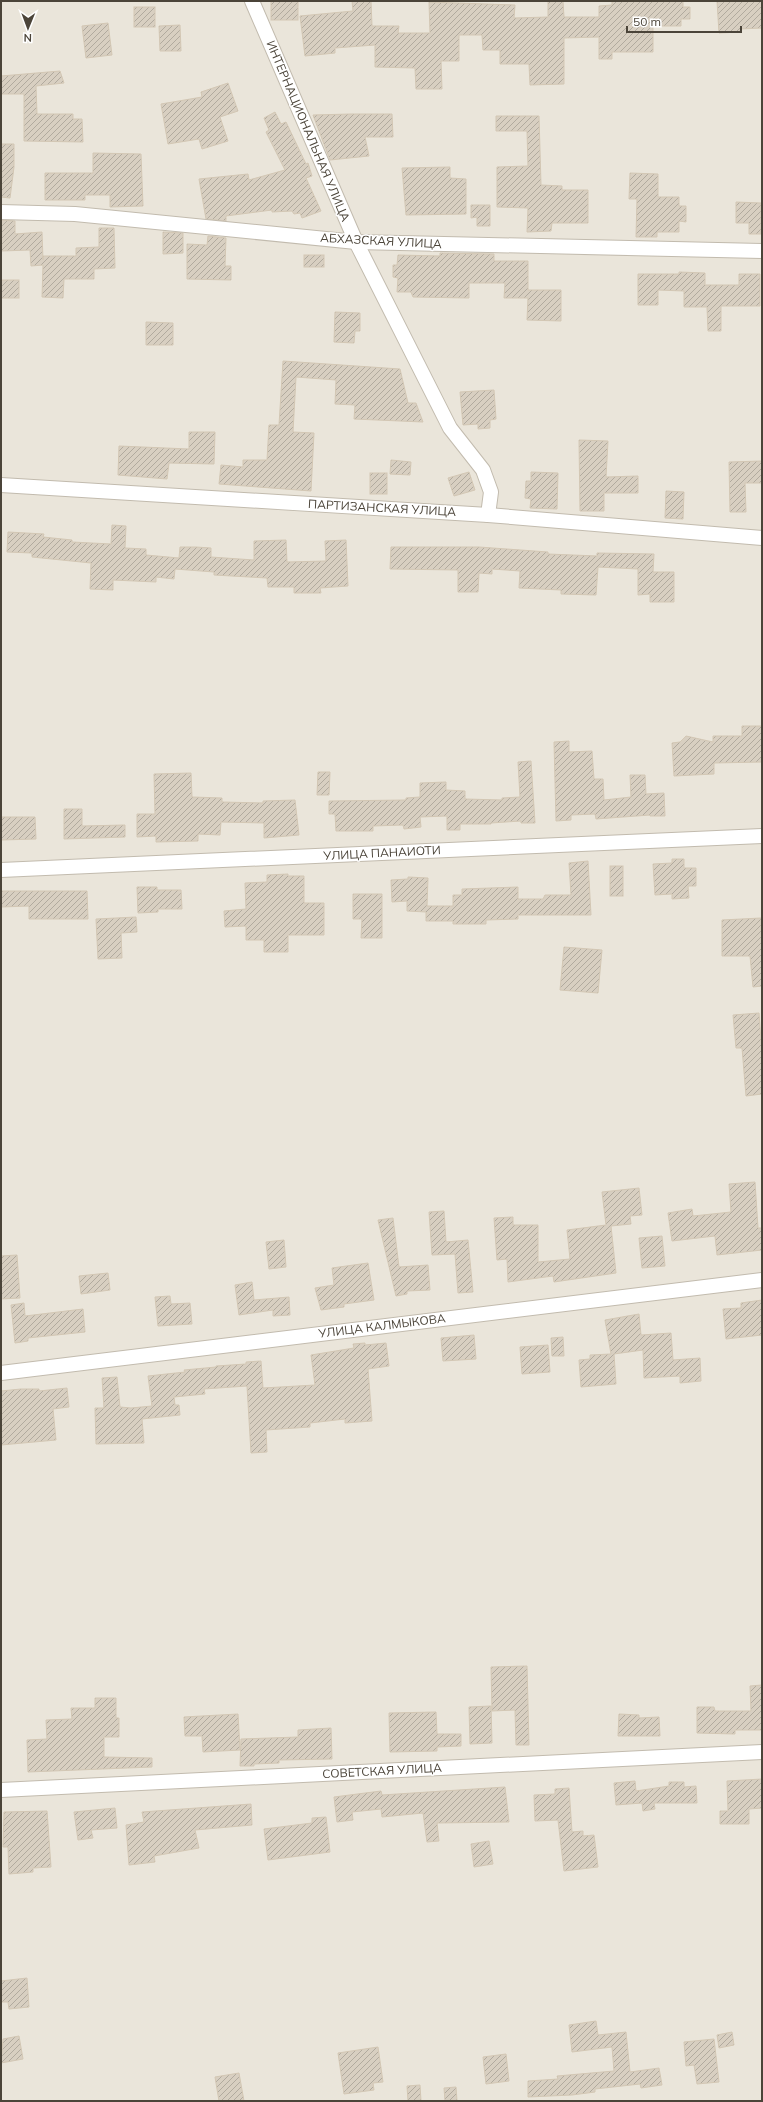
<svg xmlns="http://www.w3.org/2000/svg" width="763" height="2102" font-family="Mulish,sans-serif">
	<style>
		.residential { fill: #eae5da }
		.building { fill: url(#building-hatch); stroke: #d3c7b4 }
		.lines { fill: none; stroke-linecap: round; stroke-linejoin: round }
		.street-casing { stroke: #c2bbae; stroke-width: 16 }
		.street { stroke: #fff; stroke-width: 14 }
		.labels { text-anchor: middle; stroke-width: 3; stroke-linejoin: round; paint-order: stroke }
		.street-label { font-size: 12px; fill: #4b4439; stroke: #fff }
	</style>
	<defs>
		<pattern id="building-hatch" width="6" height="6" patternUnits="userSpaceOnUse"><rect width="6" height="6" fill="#d8cfc1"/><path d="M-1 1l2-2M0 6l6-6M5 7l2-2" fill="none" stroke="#b1aa9e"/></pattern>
	</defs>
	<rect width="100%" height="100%" fill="#f6f3ec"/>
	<!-- residential -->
	<rect class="residential" x="1" y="1" width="761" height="2100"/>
	<!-- building -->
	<g class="building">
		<rect x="271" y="1" width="27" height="19"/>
		<polygon points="352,1 371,1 372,26 399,26 398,33 430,33 429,2 515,5 514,18 548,17 548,1 563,1 564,17 599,17 599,6 612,5 612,1 683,1 683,7 690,7 690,19 681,19 681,26 653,26 653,52 612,52 612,59 599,59 599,37 564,38 564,84 530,85 529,64 500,64 500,50 483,50 482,35 459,35 459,61 441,61 442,89 416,89 415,68 375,67 375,45 335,48 335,53 305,56 300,16 353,11"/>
		<polygon points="717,1 762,1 762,28 740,29 740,32 719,33"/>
		<rect x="134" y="7" width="21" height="20"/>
		<polygon points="108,23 112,55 86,58 82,26"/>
		<polygon points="180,25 181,51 160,51 159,26"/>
		<polygon points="60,71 64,83 36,86 37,114 73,114 73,119 82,119 83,142 24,141 24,94 1,94 1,76"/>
		<polygon points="228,83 238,111 220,117 228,141 202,149 199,139 168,144 161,104 202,97 201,92"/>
		<polygon points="275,112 281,124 286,122 306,164 308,163 312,176 306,178 321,211 302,218 300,213 294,214 292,211 272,212 272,210 226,216 226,221 206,219 199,179 248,174 249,180 285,170 266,132 269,130 264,118"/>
		<polygon points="351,114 392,114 393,137 365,137 369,156 330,160 313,115"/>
		<polygon points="496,116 539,116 541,185 562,186 562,190 588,190 588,223 552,223 551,231 527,232 528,208 497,207 497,167 528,166 527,131 496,131"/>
		<polygon points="1,144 14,144 14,167 10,198 1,197"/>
		<polygon points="93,153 141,154 143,206 110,207 110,195 85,195 85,200 45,200 45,173 93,173"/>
		<polygon points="450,167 450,178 466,179 466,214 406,215 402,168"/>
		<polygon points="630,173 658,174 658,197 679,197 679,206 686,206 686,222 679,221 679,232 657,232 657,237 636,237 637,199 629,199"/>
		<polygon points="736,202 761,203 761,234 749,234 749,223 736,223"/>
		<polygon points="471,205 490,205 490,226 477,226 477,217 471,218"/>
		<polygon points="1,220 15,221 15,234 42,232 43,260 43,256 76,256 76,248 99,247 99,228 114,228 115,268 94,269 94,279 64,279 63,298 42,297 43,265 31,266 30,250 1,251"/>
		<polygon points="163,232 183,233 183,253 163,254"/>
		<polygon points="208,236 226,238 225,266 231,266 231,280 187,279 187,244 207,245"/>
		<polygon points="440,253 494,254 494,261 528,261 528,290 561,290 561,321 527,320 528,298 504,298 505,283 469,283 469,298 413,297 411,292 397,292 398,278 393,277 393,265 397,265 398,255 440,256"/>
		<rect x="304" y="255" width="20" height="12"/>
		<polygon points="679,272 705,273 705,285 739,285 739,274 760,274 760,306 721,306 721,331 708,331 707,307 684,307 684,291 658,290 658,305 638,305 638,274 679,274"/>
		<rect x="1" y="280" width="18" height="18"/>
		<polygon points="335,312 360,313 360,331 355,331 354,343 334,342"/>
		<polygon points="146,322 173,323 173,345 146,345"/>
		<polygon points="283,361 400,369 408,403 416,403 423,422 354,419 355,405 335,404 336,380 296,377 293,432 314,433 311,491 219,484 221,465 243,467 243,460 267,460 269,425 279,425"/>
		<polygon points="494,390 496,419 490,420 490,428 478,429 478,424 463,425 460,392"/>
		<polygon points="189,432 215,432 214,464 169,463 167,479 118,475 119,446 189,449"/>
		<polygon points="579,440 608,441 606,477 638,476 638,493 604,493 604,511 580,511"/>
		<polygon points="391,460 411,462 410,475 390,474"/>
		<polygon points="762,461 762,483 745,483 746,512 730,512 729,462"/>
		<polygon points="469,472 475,490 454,496 448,478"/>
		<polygon points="531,472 558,473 557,509 530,508 531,499 525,498 526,481 531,481"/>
		<rect x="370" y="473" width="17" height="21"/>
		<polygon points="666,491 684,492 683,519 665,518"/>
		<polygon points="112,525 126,526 125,548 146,549 146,555 179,558 180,547 196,547 211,548 211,557 254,560 254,541 286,540 287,562 326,561 325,541 346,540 348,586 320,588 321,593 294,593 294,587 268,587 267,578 214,575 214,572 175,569 174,579 156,577 156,582 113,580 113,590 90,589 91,563 32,557 32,553 7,552 8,532 44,534 43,537 72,540 72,542 111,544"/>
		<polygon points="391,547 479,547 548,552 548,554 597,556 597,553 654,554 653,572 674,572 674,602 650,602 650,594 638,595 638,569 598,567 596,595 561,594 561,590 519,588 520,571 492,569 492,574 479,573 478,592 458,592 458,570 390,569"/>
		<polygon points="742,726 762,726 762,762 714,763 714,774 674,776 672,743 680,742 686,736 713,742 713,736 742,736"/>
		<polygon points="569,741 569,752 592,751 594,779 603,779 604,800 631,797 630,775 645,775 646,794 664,793 665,816 650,816 650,815 596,819 595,814 571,815 571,820 556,821 554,742"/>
		<polygon points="531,761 535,823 521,823 521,821 491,823 491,824 460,824 460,830 447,830 447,816 420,817 421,827 404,829 403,825 373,826 373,831 336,831 335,814 329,814 329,801 406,800 406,798 420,797 420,783 446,782 446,790 465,791 465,799 502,800 502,798 520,797 518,762"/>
		<polygon points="318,772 330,772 329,795 317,795"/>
		<polygon points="191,773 192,797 222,798 222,802 263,803 263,801 295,800 299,835 264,838 264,823 221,822 220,835 198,834 198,841 156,842 156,836 137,837 137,814 155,814 154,774"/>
		<polygon points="64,809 82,809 82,826 125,825 125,837 64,839"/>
		<polygon points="1,817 35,817 36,839 1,840"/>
		<polygon points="672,859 684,859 684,868 696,868 696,886 688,886 689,898 672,899 672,894 655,895 653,864 672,863"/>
		<polygon points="588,861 591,915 518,915 518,919 486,920 486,924 453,924 453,921 426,921 426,912 407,911 407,901 392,902 391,880 408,879 408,877 428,878 427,906 453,906 453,895 462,895 462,889 518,887 518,899 543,899 545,895 571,895 569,863"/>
		<rect x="610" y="866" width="13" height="30"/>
		<polygon points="288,874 288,876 304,876 304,903 324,903 324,935 288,935 288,952 264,952 264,940 246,940 246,926 225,927 224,911 246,909 245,883 267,882 267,875"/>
		<polygon points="137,887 157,887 157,890 181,890 182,909 158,909 158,912 138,913"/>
		<polygon points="1,891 87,891 88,919 29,919 29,906 1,907"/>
		<polygon points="353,894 382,894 382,938 361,938 362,919 353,919"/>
		<polygon points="136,917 137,932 121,933 122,958 98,959 96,919"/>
		<polygon points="761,918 762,986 753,987 750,956 722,956 722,920"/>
		<polygon points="564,947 602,950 598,993 560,990"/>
		<polygon points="759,1013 762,1053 762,1094 746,1096 742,1048 736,1048 733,1015"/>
		<polygon points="755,1182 758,1228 762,1228 762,1250 717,1255 715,1236 672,1241 668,1213 692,1209 693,1216 731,1212 729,1184"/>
		<polygon points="639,1188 642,1215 630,1216 631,1224 611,1226 616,1273 554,1282 553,1276 508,1282 507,1259 497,1260 494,1218 513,1217 513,1225 538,1225 538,1262 570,1259 567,1230 606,1225 602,1192"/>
		<polygon points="444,1211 446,1242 468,1240 473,1292 458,1293 455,1254 432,1255 429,1212"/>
		<polygon points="393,1218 399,1267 428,1265 430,1290 407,1291 407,1294 396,1296 378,1220"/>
		<polygon points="662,1236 665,1266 642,1268 639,1238"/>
		<polygon points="284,1240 286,1267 269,1269 266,1242"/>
		<polygon points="17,1255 20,1298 1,1299 1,1256"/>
		<polygon points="368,1263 374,1300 344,1304 344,1307 321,1310 315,1288 334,1285 332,1268"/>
		<polygon points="108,1273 110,1290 81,1294 79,1276"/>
		<polygon points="252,1282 254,1300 289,1297 290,1315 273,1316 273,1310 239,1315 235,1285"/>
		<polygon points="170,1296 171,1304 190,1303 192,1324 158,1326 155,1297"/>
		<polygon points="762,1300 762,1335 726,1339 723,1309 741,1308 741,1303"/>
		<polygon points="24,1303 25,1316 83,1309 85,1332 28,1338 28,1341 15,1343 11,1305"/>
		<polygon points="639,1314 641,1335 671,1333 673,1360 700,1358 701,1381 680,1383 680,1376 644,1378 643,1350 614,1354 616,1384 581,1387 579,1360 590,1359 590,1355 611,1354 605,1320"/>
		<polygon points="474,1335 476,1359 443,1361 441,1338"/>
		<polygon points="563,1337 564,1356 552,1356 551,1338"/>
		<polygon points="365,1343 365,1345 386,1343 389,1366 368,1369 372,1421 345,1423 345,1419 310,1423 310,1427 266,1430 267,1452 251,1453 247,1386 204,1389 205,1394 174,1397 175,1405 179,1405 180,1415 142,1419 144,1443 96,1444 95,1408 104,1408 102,1378 117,1377 120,1407 131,1408 152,1406 148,1376 185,1372 184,1370 216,1367 216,1366 246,1364 246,1362 261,1361 263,1388 315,1385 311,1355 354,1348 353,1344"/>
		<polygon points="548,1345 550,1372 522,1374 520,1347"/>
		<polygon points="67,1388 69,1407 53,1409 56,1440 1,1445 1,1391 21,1389 39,1389 39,1391"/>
		<polygon points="527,1666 529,1745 516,1745 515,1710 492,1711 491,1667"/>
		<polygon points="762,1685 762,1730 735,1730 735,1734 697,1733 697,1707 714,1707 715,1711 751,1711 750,1686"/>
		<polygon points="95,1698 116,1698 116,1718 119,1718 119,1737 104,1737 104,1757 152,1758 152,1767 28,1772 27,1740 47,1739 46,1720 72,1719 71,1708 95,1708"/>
		<polygon points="491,1706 492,1743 470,1744 469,1707"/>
		<polygon points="436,1712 437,1734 461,1734 461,1746 437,1747 437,1751 390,1752 389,1713"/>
		<polygon points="238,1714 240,1750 203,1752 202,1736 185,1736 184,1717"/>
		<polygon points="619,1714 639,1715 639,1718 659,1717 660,1736 618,1736"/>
		<polygon points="331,1728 332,1759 279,1760 279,1763 254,1764 254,1766 240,1766 241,1739 298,1737 298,1730"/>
		<polygon points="762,1779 762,1808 749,1809 749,1824 720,1824 720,1811 728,1811 727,1781"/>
		<polygon points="635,1781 636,1791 669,1786 669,1782 684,1782 684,1787 696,1786 697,1803 654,1803 655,1809 643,1811 642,1803 616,1805 614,1783"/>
		<polygon points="505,1787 509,1822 437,1823 439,1841 427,1842 423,1813 382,1817 381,1809 352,1812 353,1820 337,1822 334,1797 381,1791 382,1795"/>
		<polygon points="569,1788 572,1832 583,1831 583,1836 594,1835 598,1867 564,1871 558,1820 535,1821 534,1795 555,1794 555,1789"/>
		<polygon points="251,1804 252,1825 195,1830 199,1848 154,1856 155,1862 129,1865 126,1825 144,1822 142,1812"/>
		<polygon points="115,1808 117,1828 91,1830 93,1838 78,1840 74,1812"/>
		<polygon points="47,1811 51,1867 33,1868 33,1872 9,1874 8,1847 3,1847 4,1812"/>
		<polygon points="326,1817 330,1852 268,1860 264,1829 312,1823 312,1818"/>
		<polygon points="489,1841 493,1864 474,1867 471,1844"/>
		<polygon points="27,1978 29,2007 9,2009 8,2002 1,2002 1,1981"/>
		<polygon points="596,2021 598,2035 626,2032 630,2072 659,2068 662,2085 641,2088 640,2084 595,2089 595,2092 572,2095 528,2097 528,2081 558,2079 557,2076 614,2071 612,2047 572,2052 569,2025"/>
		<polygon points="732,2032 734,2045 719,2048 717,2035"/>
		<polygon points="19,2036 23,2059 1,2063 3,2039"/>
		<polygon points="714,2039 719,2082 697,2084 694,2065 686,2066 684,2042"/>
		<polygon points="378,2047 383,2082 373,2083 374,2090 344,2094 338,2053"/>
		<polygon points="506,2054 509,2081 486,2084 483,2057"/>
		<polygon points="239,2073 244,2101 219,2101 215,2077"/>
		<polygon points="420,2085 421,2101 408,2101 407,2086"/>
		<polygon points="456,2087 457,2101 445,2101 444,2088"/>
	</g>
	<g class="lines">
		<defs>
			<g id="street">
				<polyline points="252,1 356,242 450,428 483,470 491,492 488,515"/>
				<polyline points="1,212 75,214 356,242 762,251"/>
				<polyline points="1,485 488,515 762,538"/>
				<polyline points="1,870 762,836"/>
				<polyline points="1,1373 762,1280"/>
				<polyline points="1,1790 762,1752"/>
			</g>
		</defs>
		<!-- street casing -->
		<use href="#street" class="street-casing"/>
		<!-- street -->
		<use href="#street" class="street"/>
	</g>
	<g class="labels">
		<!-- street labels -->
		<g class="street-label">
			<text transform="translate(308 131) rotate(67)" y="4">ИНТЕРНАЦИОНАЛЬНАЯ УЛИЦА</text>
			<text transform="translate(381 241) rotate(3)" y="4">АБХАЗСКАЯ УЛИЦА</text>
			<text transform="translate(382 508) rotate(3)" y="4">ПАРТИЗАНСКАЯ УЛИЦА</text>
			<text transform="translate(382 853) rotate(-3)" y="4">УЛИЦА ПАНАИОТИ</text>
			<text transform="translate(382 1326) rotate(-7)" y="4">УЛИЦА КАЛМЫКОВА</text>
			<text transform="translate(382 1771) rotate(-3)" y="4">СОВЕТСКАЯ УЛИЦА</text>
		</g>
	</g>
	<!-- border -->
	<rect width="763" height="2102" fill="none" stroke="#4b4439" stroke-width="4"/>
	<!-- north arrow -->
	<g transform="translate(28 28) rotate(181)" stroke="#ffffff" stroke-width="3" paint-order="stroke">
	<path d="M0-3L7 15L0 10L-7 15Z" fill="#4b4439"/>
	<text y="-6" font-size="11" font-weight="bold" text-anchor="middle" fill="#4b4439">N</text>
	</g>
	<!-- scale -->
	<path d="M627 26v6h114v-6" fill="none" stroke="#4b4439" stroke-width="2"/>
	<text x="633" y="26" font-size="12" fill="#4b4439" stroke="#ffffff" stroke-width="3" paint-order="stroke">50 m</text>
</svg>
